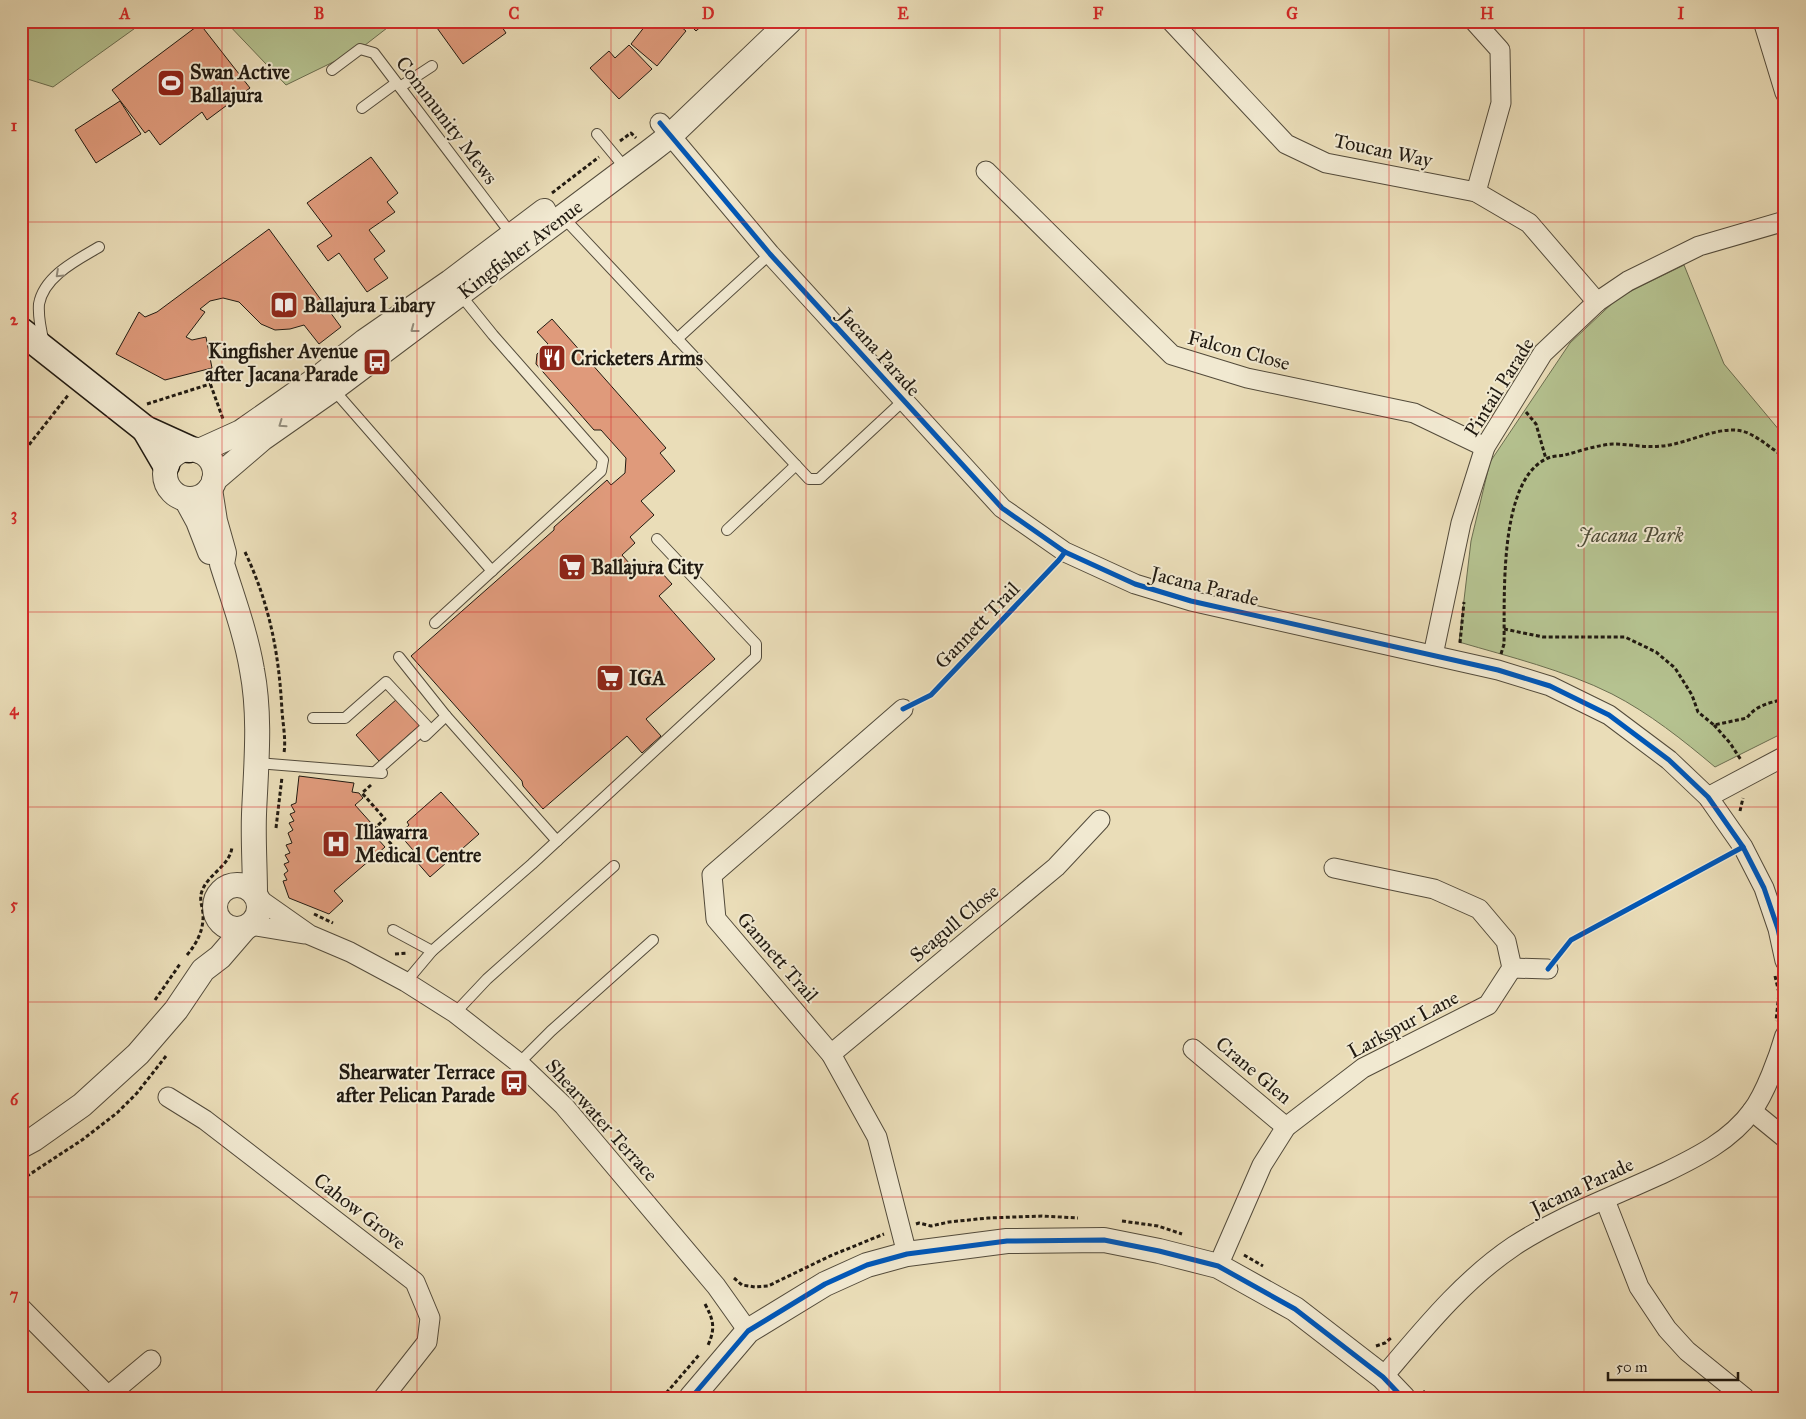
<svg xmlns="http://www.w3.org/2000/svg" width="1806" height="1419" font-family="'IM FELL Great Primer',serif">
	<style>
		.green { fill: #b5c290; stroke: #6b6e50 }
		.building { fill: #df9a7b; stroke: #211a11 }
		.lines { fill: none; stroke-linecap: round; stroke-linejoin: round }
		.service-casing { stroke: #534b3b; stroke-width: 12 }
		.minor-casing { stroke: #534b3b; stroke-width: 21 }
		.tertiary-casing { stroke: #534b3b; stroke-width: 26 }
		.secondary-casing { stroke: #211a11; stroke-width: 29 }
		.path { stroke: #211a11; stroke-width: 3; stroke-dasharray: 4 2.5; stroke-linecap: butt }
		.service { stroke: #f1e9d1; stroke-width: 10 }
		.minor { stroke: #f1e9d1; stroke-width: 19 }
		.tertiary { stroke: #f1e9d1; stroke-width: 24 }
		.secondary { stroke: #f1e9d1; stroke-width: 26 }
		.cycleway-casing { stroke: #f1e9d1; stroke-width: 8 }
		.cycleway { stroke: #0057b8; stroke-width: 5 }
		.oneway { stroke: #938c7b }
		.grid { fill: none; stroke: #d62828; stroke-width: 1; stroke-opacity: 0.55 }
		.labels { text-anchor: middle; stroke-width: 4; stroke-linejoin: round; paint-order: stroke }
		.poi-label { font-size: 20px; font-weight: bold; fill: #211a11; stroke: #f1e9d1; text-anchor: start }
		.street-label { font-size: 20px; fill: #211a11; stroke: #f1e9d1 }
		.park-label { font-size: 20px; font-style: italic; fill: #4d4c37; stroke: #f1e9d1 }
		.neatline { fill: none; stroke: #d62828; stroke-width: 2 }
		.grid-label { font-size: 16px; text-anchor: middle; font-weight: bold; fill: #d62828 }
	</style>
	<rect width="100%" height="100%" fill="#eaddb8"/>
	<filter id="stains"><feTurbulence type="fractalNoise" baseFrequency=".004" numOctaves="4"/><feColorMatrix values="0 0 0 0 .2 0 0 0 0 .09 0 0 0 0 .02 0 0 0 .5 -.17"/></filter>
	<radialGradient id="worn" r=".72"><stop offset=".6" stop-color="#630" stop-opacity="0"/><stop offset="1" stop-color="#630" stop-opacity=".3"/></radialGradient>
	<!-- green -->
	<g class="green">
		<polygon points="21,21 145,21 53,87 21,77"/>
		<polygon points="225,21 396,21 360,49 286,85"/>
		<path d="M 1684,265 L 1724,364 L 1785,437 L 1785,732 L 1715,767 C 1683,740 1649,713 1612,694 C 1564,670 1510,657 1459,642 L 1471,541 L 1490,462 L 1570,343 L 1619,297 Z"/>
	</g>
	<!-- building -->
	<g class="building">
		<polygon points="432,21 498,21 506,33 463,64"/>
		<polygon points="649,21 674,21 686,31 657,66 631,44"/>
		<polygon points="686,21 707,21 696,31"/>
		<polygon points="200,24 250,88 207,120 202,112 160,145 149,130 145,133 112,90"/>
		<polygon points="629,45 652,69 619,99 590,68 609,51 615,58"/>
		<polygon points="120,101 141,134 96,163 75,130"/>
		<polygon points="371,157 398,193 387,202 395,212 369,230 385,251 374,259 388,278 367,292 339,253 328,261 317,246 332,236 307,203"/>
		<polygon points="269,229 341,327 319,344 304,325 290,329 275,330 261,324 239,302 223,298 210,301 200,309 205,312 186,337 192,340 206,337 212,368 165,380 116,354 139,312 145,317 157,312"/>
		<polygon points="552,319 666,448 660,453 675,471 641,501 654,515 630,537 635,543 622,555 638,573 651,561 672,584 659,596 715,659 646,719 661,736 642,753 627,736 543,809 523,786 522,781 411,656 554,530 554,527 607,480 611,485 625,473 626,458 601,430 594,430 536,364 537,354 548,344 537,332"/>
		<polygon points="397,699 420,725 379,761 356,735"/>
		<polygon points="299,776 354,783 352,792 359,793 363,798 355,805 372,824 368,828 385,847 334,891 343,901 329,914 289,898 283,881 287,880 284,874 288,871 284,864 289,862 285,855 290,853 286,845 292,843 288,833 293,830 289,823 294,821 290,814 295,812 291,805 296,803"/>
		<polygon points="441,792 479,834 430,877 416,861 420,858 399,834 409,825 407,822"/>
	</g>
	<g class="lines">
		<defs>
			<g id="service">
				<polyline points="332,70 360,49 374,53 512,235"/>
				<polyline points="400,87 432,66"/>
				<polyline points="362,108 396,83"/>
				<polyline points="597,134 626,169"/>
				<polyline points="562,216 809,479 819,479 904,400"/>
				<polyline points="677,339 770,254"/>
				<path d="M 44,343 C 41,331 38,317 39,304 C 44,276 77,260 99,247"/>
				<polyline points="333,389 492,571"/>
				<polyline points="727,530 796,465"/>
				<polyline points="435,623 601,471 603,460 493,335 459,293"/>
				<polyline points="399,657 446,716 557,841"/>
				<polyline points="313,718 345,718 386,682 427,726 375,772"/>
				<polyline points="425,736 446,716"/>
				<polyline points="257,763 382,773"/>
				<polyline points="393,930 432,951"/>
				<polyline points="406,982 432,951 532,864 756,657 756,644 657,539"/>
				<polyline points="455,1013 487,979 614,866"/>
				<polyline points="519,1063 551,1031 653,940"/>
			</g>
			<g id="minor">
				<polyline points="1171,21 1286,144 1326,163 1476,192 1529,223 1597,302"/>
				<polyline points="1474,21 1500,50 1501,103 1476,192"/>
				<polyline points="1763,21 1785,93"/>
				<polyline points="1766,28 1784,21"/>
				<polyline points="660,123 770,254 1002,508 1065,552 1135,584 1191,601 1498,670 1550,686 1609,715 1669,760 1708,797 1743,847 1764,888 1778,929 1785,961"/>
				<polyline points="986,171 1172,355 1247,378 1414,413 1485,447"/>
				<polyline points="1433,655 1461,523 1485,447 1543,353 1597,302 1628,281 1699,246 1785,221"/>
				<polyline points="903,709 712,875 716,919 831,1054 877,1137 907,1254"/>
				<polyline points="1708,797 1785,756"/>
				<polyline points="256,897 310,935 350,952 406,982 455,1013 519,1063 564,1106 716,1286 748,1331"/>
				<polyline points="250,925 304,934"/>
				<polyline points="1512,968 1548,969"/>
				<polyline points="1193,1049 1286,1127"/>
				<polyline points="831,1054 1056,867 1100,820"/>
				<polyline points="168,1097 205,1120 415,1282 430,1318 427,1342 383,1398"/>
				<polyline points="1752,1111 1785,1138"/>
				<polyline points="1605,1200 1639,1287 1667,1329 1687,1351 1745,1398"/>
				<polyline points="1218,1266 1262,1165 1286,1127 1363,1068 1488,1005 1512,968 1506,941 1479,909 1434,889 1334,868"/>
				<polyline points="21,1308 110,1398"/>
				<path d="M 1383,1377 C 1423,1330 1462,1281 1514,1246 C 1561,1215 1615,1196 1666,1172 C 1697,1157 1731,1140 1752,1111 C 1765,1094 1779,1056 1785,1035"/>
				<polyline points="108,1396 151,1360"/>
			</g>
			<g id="tertiary">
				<circle cx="190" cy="474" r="25"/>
				<polyline points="199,451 241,432 271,411 322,375 365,341 450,282 544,211"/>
				<polyline points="214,480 263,438 333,389 649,152 671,135 790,21"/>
				<path d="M 210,489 L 215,521 L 224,553 L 222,564 C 233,599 246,634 252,670 C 261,717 256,766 254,814 C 253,841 255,868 255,894"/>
				<polyline points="186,499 198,521 210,552"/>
				<circle cx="237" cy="907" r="22"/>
				<polyline points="21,1146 34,1139 82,1105 138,1054 176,1010 203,970 220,957 245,928"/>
				<polyline points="691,1398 748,1331 825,1284 867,1265 907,1254 1007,1241 1104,1240 1159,1251 1218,1266 1295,1309 1383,1377 1403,1398"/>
			</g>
			<g id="secondary">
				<polyline points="21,331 145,429 189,449"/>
				<polyline points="145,429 166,465"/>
			</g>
		</defs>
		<!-- service casing -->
		<use href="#service" class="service-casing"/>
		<!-- minor casing -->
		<use href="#minor" class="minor-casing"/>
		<!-- tertiary casing -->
		<use href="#tertiary" class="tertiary-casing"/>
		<!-- secondary casing -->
		<use href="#secondary" class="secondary-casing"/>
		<!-- path -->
		<g class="path">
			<polyline points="620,141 631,133 636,138"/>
			<polyline points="552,193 599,157"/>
			<polyline points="206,372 223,419"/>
			<polyline points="147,404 210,384"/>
			<polyline points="1526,412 1536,424 1546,459"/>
			<polyline points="21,455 69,394"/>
			<polyline points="157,485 167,500"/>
			<path d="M 245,552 C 270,605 279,654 282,711 C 283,725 286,739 284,753"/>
			<path d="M 1504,629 L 1543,637 L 1625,637 L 1656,652 L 1675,668 L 1692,695 L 1698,712 L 1714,725 L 1747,718 C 1756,705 1769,703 1785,699"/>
			<polyline points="1460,643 1464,602"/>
			<path d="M 1501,654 L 1504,644 C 1505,599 1498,482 1546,459 C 1551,456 1559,456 1565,455 C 1580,451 1597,445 1613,444 C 1629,444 1645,448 1662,446 C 1689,444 1725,421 1750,434 C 1762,440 1773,450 1785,457"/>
			<polyline points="1714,725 1730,743 1741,760"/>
			<polyline points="371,785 362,793 385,819 376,827 392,845 400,860"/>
			<polyline points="1740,811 1743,798"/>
			<polyline points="276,828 282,777"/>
			<polyline points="314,914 333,923"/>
			<polyline points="395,954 408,953"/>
			<path d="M 187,955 C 197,943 204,930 203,913 C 202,905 199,899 202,891 C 208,874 230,866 232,847"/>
			<polyline points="1775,976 1779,993 1776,1021"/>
			<polyline points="155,1000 180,964"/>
			<polyline points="21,1180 82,1140 117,1113 137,1093 166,1056"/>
			<polyline points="1122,1221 1158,1226 1182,1234"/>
			<polyline points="916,1224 919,1223 931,1226 949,1222 988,1218 1042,1216 1078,1218"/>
			<polyline points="1244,1255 1263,1266"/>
			<polyline points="734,1278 742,1285 755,1287 768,1286 830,1256 884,1234"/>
			<path d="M 705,1304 C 713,1319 716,1328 708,1345"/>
			<polyline points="1376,1346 1385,1343 1391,1338"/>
			<polyline points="1423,1391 1430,1398"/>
			<polyline points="662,1398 699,1355"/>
		</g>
		<!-- service -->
		<use href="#service" class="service"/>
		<!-- minor -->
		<use href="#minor" class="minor"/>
		<!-- tertiary -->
		<use href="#tertiary" class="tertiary"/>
		<!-- secondary -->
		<use href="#secondary" class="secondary"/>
		<defs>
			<g id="cycleway">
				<polyline points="660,123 770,254 1002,508 1065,552 1135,584 1191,601 1498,670 1550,686 1609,715 1669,760 1708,797 1743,847 1764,888 1778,929 1785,961"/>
				<polyline points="903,709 931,695 1059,560 1065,552"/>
				<polyline points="1548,969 1571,940 1743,847"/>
				<polyline points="691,1398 748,1331 825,1284 867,1265 907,1254 1007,1241 1104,1240 1159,1251 1218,1266 1295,1309 1383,1377 1403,1398"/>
			</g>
		</defs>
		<!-- cycleway casing -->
		<use href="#cycleway" class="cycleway-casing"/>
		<!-- cycleway -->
		<use href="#cycleway" class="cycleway"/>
	</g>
	<!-- one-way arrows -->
	<defs><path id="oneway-chevron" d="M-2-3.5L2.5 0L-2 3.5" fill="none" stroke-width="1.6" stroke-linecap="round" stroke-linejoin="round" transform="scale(1.25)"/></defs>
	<g class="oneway">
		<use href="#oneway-chevron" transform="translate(59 274) rotate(137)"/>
		<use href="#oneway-chevron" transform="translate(414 329) rotate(143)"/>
		<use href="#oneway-chevron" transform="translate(282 424) rotate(145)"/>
	</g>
	<!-- grid -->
	<path class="grid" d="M 222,21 L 222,1398M 417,21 L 417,1398M 611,21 L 611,1398M 806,21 L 806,1398M 1000,21 L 1000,1398M 1195,21 L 1195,1398M 1389,21 L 1389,1398M 1584,21 L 1584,1398M 21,222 L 1785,222M 21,417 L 1785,417M 21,612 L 1785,612M 21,807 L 1785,807M 21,1002 L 1785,1002M 21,1197 L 1785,1197"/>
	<!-- icons -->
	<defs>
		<symbol id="stadium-square" viewBox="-11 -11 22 22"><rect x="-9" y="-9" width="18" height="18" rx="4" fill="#8f2418" stroke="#f1e9d1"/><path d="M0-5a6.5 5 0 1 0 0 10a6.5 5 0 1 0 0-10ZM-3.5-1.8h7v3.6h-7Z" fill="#fff"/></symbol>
		<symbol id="library-square" viewBox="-11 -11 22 22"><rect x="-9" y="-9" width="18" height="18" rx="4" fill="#8f2418" stroke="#f1e9d1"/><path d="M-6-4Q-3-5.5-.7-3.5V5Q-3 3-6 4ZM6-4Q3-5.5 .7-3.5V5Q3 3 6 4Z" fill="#fff"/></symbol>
		<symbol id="restaurant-square" viewBox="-11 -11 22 22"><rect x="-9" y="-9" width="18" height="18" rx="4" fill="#8f2418" stroke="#f1e9d1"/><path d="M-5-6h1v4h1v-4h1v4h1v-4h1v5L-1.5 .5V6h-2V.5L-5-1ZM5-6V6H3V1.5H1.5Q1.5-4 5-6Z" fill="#fff"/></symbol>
		<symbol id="bus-square" viewBox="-11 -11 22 22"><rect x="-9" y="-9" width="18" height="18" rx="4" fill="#8f2418" stroke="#f1e9d1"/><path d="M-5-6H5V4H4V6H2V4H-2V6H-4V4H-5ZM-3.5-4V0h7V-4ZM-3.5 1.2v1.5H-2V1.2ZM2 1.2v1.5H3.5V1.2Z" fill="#fff"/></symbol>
		<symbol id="supermarket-square" viewBox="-11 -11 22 22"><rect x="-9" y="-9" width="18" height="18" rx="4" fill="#8f2418" stroke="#f1e9d1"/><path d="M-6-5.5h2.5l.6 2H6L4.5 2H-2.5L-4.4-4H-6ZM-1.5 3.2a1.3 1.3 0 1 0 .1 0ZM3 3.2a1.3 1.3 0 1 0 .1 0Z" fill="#fff"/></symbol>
		<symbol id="hospital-square" viewBox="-11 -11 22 22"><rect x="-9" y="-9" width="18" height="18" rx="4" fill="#8f2418" stroke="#f1e9d1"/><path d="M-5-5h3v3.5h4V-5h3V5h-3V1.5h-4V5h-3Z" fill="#fff"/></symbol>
	</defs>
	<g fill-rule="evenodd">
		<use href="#stadium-square" x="155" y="67" width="32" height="32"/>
		<use href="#library-square" x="268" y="289" width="32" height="32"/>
		<use href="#restaurant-square" x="536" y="342" width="32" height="32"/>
		<use href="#bus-square" x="361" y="346" width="32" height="32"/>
		<use href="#supermarket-square" x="556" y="551" width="32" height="32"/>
		<use href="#supermarket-square" x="594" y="662" width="32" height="32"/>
		<use href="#hospital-square" x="320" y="828" width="32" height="32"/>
		<use href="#bus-square" x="498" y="1067" width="32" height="32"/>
	</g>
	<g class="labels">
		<!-- poi labels -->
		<g class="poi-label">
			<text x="190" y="79">Swan Active<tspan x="190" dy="23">Ballajura</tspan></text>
			<text x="303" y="312">Ballajura Libary</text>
			<text x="358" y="358" text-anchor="end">Kingfisher Avenue<tspan x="358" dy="23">after Jacana Parade</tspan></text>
			<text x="571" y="365">Cricketers Arms</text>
			<text x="591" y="574">Ballajura City</text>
			<text x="629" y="685">IGA</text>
			<text x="355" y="839">Illawarra<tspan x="355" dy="23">Medical Centre</tspan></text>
			<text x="495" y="1079" text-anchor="end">Shearwater Terrace<tspan x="495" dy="23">after Pelican Parade</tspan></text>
		</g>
		<!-- street labels -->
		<g class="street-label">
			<text transform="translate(447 120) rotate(53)" y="7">Community Mews</text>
			<text transform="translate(1383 150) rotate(12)" y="7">Toucan Way</text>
			<text transform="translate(520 249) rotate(-37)" y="7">Kingfisher Avenue</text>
			<text transform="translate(1239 350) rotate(15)" y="7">Falcon Close</text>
			<text transform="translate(880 352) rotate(48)" y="7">Jacana Parade</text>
			<text transform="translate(1499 387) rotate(-58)" y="7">Pintail Parade</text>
			<text transform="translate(1205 586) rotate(14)" y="7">Jacana Parade</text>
			<text transform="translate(977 625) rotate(-46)" y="7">Gannett Trail</text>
			<text transform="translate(954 923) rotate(-40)" y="7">Seagull Close</text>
			<text transform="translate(778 957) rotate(49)" y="7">Gannett Trail</text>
			<text transform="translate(1403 1024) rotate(-28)" y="7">Larkspur Lane</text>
			<text transform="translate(1254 1070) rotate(40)" y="7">Crane Glen</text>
			<text transform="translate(602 1120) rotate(48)" y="7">Shearwater Terrace</text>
			<text transform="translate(1582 1186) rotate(-25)" y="7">Jacana Parade</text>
			<text transform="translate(360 1211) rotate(38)" y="7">Cahow Grove</text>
		</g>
		<!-- park labels -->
		<g class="park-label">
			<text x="1631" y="542">Jacana Park</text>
		</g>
	</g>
	<!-- margin -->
	<rect width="1806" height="1419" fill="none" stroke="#eaddb8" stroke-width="55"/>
	<!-- scale -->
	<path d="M1608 1372v8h130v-8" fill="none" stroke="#211a11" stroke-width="2.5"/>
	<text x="1616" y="1372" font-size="15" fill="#211a11" stroke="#f1e9d1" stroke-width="4" paint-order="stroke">50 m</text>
	<rect x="28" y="28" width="1750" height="1364" class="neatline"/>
	<g class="grid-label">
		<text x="125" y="19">A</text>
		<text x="319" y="19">B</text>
		<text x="514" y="19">C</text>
		<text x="708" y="19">D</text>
		<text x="903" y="19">E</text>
		<text x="1098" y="19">F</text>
		<text x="1292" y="19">G</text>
		<text x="1487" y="19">H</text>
		<text x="1681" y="19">I</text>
		<text x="14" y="131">1</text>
		<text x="14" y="325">2</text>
		<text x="14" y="520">3</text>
		<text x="14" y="715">4</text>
		<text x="14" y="910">5</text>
		<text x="14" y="1105">6</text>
		<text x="14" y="1300">7</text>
	</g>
	<rect width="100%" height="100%" filter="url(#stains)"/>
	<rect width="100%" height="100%" fill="url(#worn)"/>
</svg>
